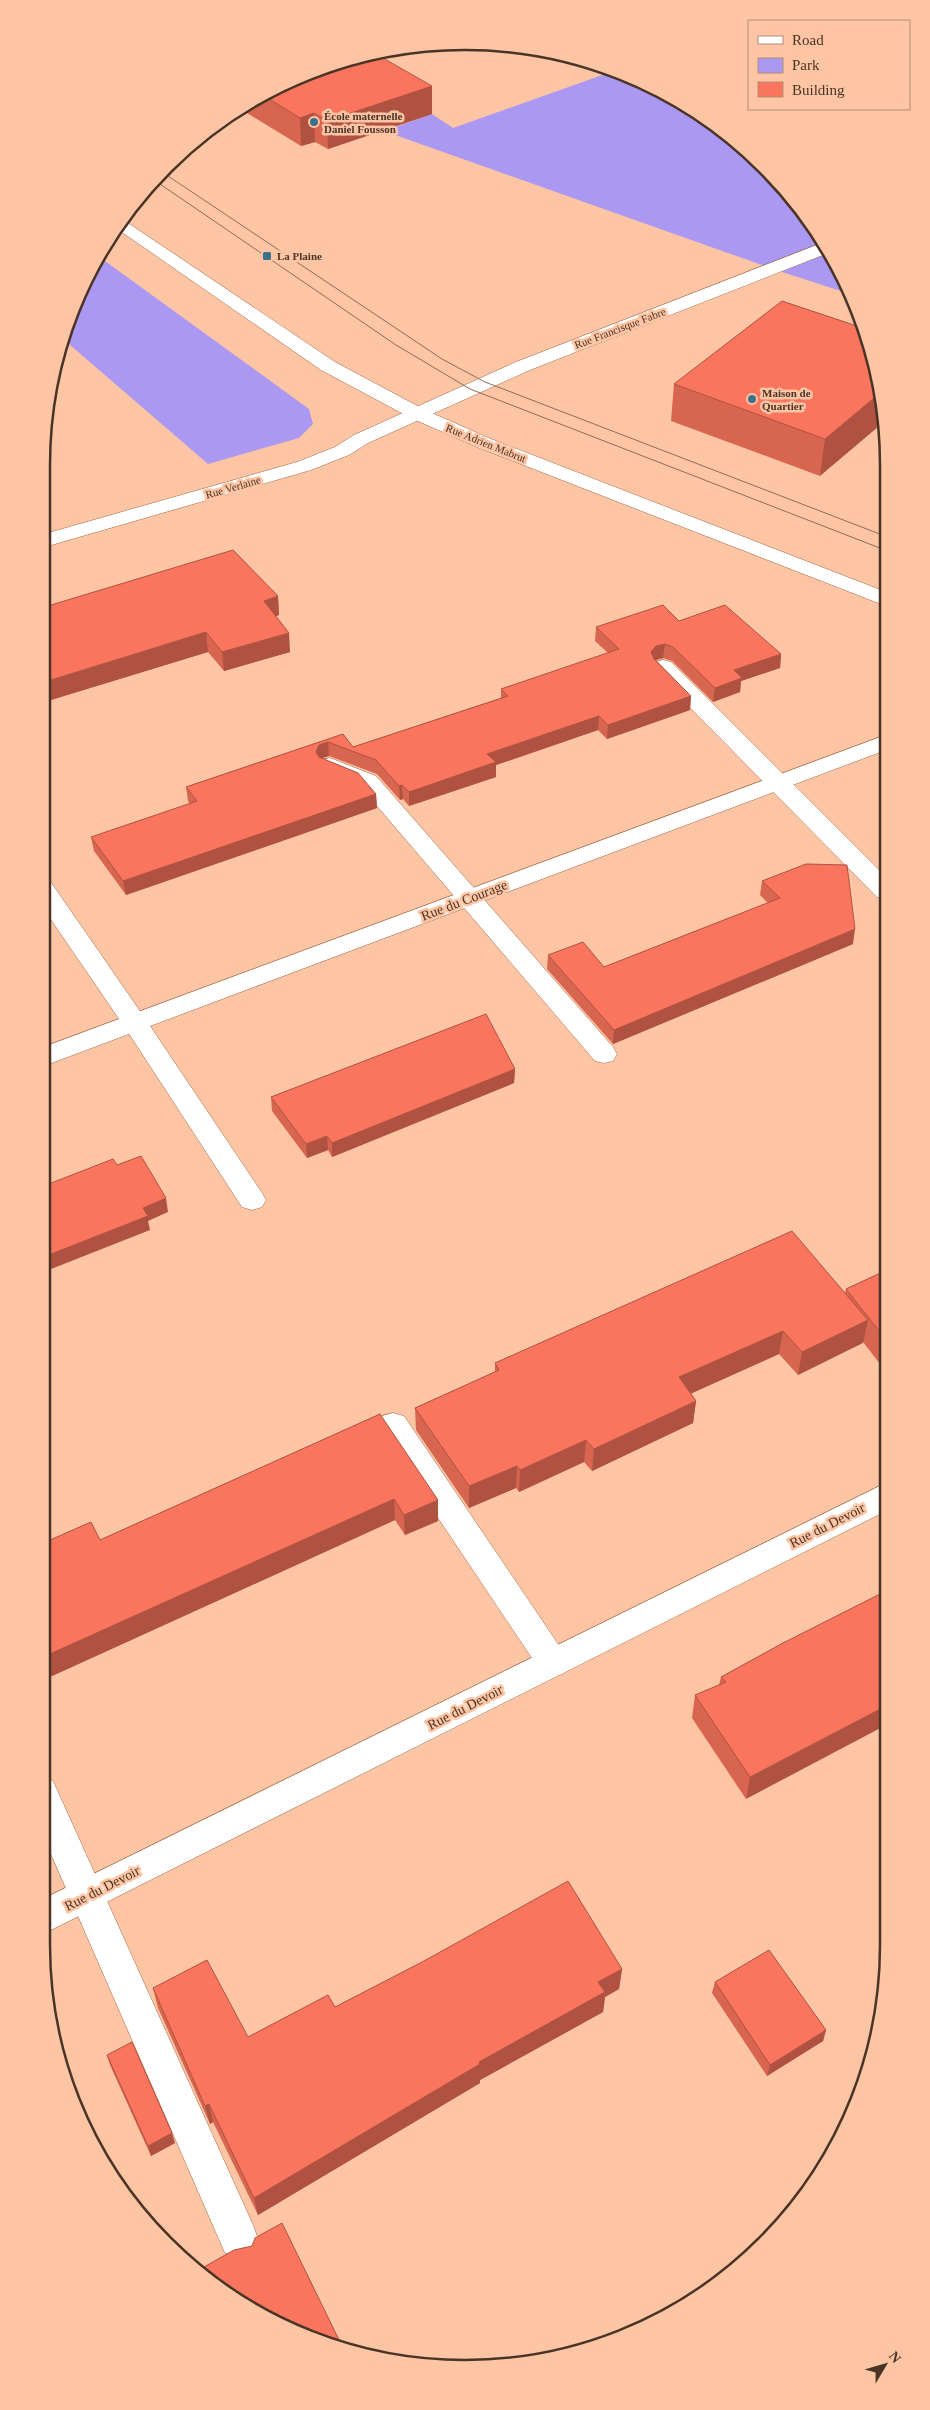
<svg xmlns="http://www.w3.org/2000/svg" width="930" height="2410" font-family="'Times New Roman',serif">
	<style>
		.green { fill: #aa98f2 }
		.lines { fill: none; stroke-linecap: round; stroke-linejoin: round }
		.service-casing { stroke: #9b694a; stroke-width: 1 }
		.minor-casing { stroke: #9b694a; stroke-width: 1 }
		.tertiary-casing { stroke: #9b694a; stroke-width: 1 }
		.service { fill: #fff; fill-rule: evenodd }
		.minor { fill: #fff; fill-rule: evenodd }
		.tertiary { fill: #fff; fill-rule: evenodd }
		.tram { stroke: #8f6c56; stroke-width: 1 }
		.wall { fill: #d76550 }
		.shaded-wall { fill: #af5241 }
		.building { fill: #fa755d; stroke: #af5241 }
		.poi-dot { fill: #3a718c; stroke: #fec5a4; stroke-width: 2 }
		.labels { text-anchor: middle; stroke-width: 5; stroke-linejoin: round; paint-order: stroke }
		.far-poi-label { font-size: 11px; font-weight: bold; fill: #4a3426; stroke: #fec5a4; text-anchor: start }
		.far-street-label { font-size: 11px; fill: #4a3426; stroke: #fec5a4 }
		.street-label { font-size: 14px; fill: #4a3426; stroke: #fec5a4 }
		.rim { fill: none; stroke: #4a3426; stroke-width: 2.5 }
	</style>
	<rect width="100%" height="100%" fill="#fec5a4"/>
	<!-- green -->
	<g class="green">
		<polygon points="611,72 700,113 784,186 845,278 850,294 773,269 384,131 432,114 453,128"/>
		<polygon points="98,256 309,409 313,424 299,438 208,464 62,338 85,277"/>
	</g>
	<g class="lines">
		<defs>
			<g id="service">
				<polygon points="663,660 671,662 886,877 886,899 877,897 655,672 652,667 655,662"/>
				<polygon points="330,758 376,776 613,1047 617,1054 613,1061 604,1063 595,1061 360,786 322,770 319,765 322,760"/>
				<polygon points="41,879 50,881 144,1017 262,1193 266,1200 262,1207 252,1210 242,1207 126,1029 41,905"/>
				<polygon points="393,1413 404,1416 564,1653 569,1663 564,1673 553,1677 542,1673 382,1434 378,1425 382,1416"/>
				<polygon points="41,1776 53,1781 253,2225 258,2239 253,2253 239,2258 225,2253 41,1831"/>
			</g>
			<g id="minor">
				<polygon points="822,243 828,253 530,370 368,443 349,455 311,470 41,548 41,535 297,462 335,447 354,435 516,362"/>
				<polygon points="886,735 886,750 41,1067 41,1048"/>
				<polygon points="888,1482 888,1510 41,1935 41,1900"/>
			</g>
			<polygon id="tertiary" points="122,219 335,362 425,410 491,439 886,592 886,606 477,447 411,418 321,370 116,228"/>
		</defs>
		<!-- service casing -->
		<use href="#service" class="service-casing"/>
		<!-- minor casing -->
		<use href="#minor" class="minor-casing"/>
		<!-- tertiary casing -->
		<use href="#tertiary" class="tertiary-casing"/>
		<!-- service -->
		<use href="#service" class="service"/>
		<!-- minor -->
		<use href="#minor" class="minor"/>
		<!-- tertiary -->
		<use href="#tertiary" class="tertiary"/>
		<!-- tram -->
		<g class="tram">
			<polyline points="162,172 442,359 485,382 885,536"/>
			<polyline points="154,180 396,345 470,389 885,550"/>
		</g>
	</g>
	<!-- wall -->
	<g class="wall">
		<polygon points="329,64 432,114 328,149 315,142 301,146 239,108 253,98"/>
		<polygon points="860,327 820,476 671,421 674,384"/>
		<polygon points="278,596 279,615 276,616 290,652 224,671 208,652 41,703"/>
		<polygon points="679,621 781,654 780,668 741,681 740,692 713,702 672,661 663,658 656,660 691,696 690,710 607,739 598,730 496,765 496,777 409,806 403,799 400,800 377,774 329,756 322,758 376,794 377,808 126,895 94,851 91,837 190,804 188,801 186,787 343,734 353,747 501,698 501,689 608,653 595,641 596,627"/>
		<polygon points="762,881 853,944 613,1044 547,969 548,955 604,967 768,903 760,895"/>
		<polygon points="886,926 886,943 884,940"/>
		<polygon points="515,1069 514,1083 332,1157 328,1150 307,1158 272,1111 271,1097"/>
		<polygon points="887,1270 887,1373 863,1342 798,1375 779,1354 691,1393 696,1401 693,1423 592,1471 584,1462 519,1492 516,1488 469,1508 416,1430 415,1408 495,1372 495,1363 845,1293 846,1289"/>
		<polygon points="380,1414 438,1521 405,1535 395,1520 41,1681 41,1544 100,1540"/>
		<polygon points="783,1643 746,1799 692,1718 695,1695 719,1685 721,1677"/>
		<polygon points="622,1969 619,1989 605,1997 603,2012 480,2080 480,2083 258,2215 213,2122 210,2124 158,2008 153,1988 248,2037 335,2007"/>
		<polygon points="715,1982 826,2030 823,2041 767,2076 712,1993"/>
		<polygon points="107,2055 175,2143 151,2156 110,2065"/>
	</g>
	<!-- shaded-wall -->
	<g class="shaded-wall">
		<polygon points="432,86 432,114 328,149 327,121"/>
		<polygon points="314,113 315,142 301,146 300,118"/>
		<polygon points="880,393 885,409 885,421 820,476 825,439"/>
		<polygon points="278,596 279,615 266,620 264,601"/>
		<polygon points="206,632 208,652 41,703 41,683"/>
		<polygon points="289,633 290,652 224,671 222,652"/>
		<polygon points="665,644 663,658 655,660 651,652 656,646"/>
		<polygon points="781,654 780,668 741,681 740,692 713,702 715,688 734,670"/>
		<polygon points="691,696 690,710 607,739 608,725"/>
		<polygon points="599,716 598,730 496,765 496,777 409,806 409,792 487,754"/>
		<polygon points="328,742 329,756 319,759 316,752 319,745"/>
		<polygon points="402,785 403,799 400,800 399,786"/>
		<polygon points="376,794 377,808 126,895 123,881"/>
		<polygon points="855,929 853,944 613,1044 614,1030"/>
		<polygon points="515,1069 514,1083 332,1157 332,1143"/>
		<polygon points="327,1136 328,1150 307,1158 306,1144"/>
		<polygon points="166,1198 168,1212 148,1221 150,1230 41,1273 41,1258 143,1208"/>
		<polygon points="868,1320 863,1343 798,1375 802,1352"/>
		<polygon points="783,1331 779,1354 677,1400 679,1377"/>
		<polygon points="696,1401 693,1423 592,1471 594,1449"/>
		<polygon points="586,1440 584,1462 519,1492 520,1470"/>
		<polygon points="517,1466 516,1488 469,1508 469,1486"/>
		<polygon points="394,1499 395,1520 41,1681 41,1658"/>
		<polygon points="438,1500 438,1521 405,1535 404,1515"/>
		<polygon points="888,1705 888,1724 746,1799 750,1777"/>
		<polygon points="622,1969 619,1989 605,1997 603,2012 480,2080 480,2083 258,2215 254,2198 479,2062 598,1982"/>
		<polygon points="826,2030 823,2041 767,2076 770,2065"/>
		<polygon points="209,2104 213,2122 210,2124 205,2106"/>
		<polygon points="172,2133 175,2143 151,2156 148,2146"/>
		<polygon points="341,2344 342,2349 335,2348"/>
	</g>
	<!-- building -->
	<g class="building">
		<polygon points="374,53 432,86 327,121 314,113 300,118 261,94 329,64"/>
		<polygon points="782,301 860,327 880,393 825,439 674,384"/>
		<polygon points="233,550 278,596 264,601 289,633 222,652 206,632 41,683 41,608"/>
		<polygon points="663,605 679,621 725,605 781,654 734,670 742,678 715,688 673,647 665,644 656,646 651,652 654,659 691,696 608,725 599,716 487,754 496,762 409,792 402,785 399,786 376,760 328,742 319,745 316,752 319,757 358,773 376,794 123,881 91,837 197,801 186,787 343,734 353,747 508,696 501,689 619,649 596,627"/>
		<polygon points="806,864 847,865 855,929 614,1030 548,955 583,942 604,967 780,898 762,881"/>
		<polygon points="486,1014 515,1069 332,1143 327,1136 306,1144 271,1097"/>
		<polygon points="141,1156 166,1198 143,1208 148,1216 41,1258 41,1187 113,1159 117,1165"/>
		<polygon points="792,1231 868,1320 802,1352 783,1331 679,1377 696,1401 594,1449 586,1440 520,1470 517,1466 469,1486 415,1408 499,1370 495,1363"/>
		<polygon points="887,1270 887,1341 846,1289"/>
		<polygon points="380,1414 438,1500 404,1515 394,1499 41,1658 41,1544 91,1522 100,1540"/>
		<polygon points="888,1590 888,1705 750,1777 695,1695 726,1682 721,1677 783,1643"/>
		<polygon points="568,1881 622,1969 598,1982 605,1992 479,2062 480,2064 254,2198 209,2104 205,2106 153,1988 207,1960 248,2037 328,1995 335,2007 424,1961"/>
		<polygon points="769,1950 826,2030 770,2065 715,1982"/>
		<polygon points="132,2042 172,2133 148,2146 107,2055"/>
		<polygon points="282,2223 341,2344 335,2348 329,2346 253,2312 207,2274 204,2267 234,2250 252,2246 255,2238"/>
	</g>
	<!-- markers -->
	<g class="poi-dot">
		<circle cx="314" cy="122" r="5"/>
		<rect x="262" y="251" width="10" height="10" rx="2.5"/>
		<circle cx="752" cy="399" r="5"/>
	</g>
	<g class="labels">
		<!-- far-poi labels -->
		<g class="far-poi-label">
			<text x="324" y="120">École maternelle<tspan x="324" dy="13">Daniel Fousson</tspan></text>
			<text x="277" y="260">La Plaine</text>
			<text x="762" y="397">Maison de<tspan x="762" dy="13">Quartier</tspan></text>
		</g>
		<!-- far-street labels -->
		<g class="far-street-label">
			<text transform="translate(620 328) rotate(-21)" y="4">Rue Francisque Fabre</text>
			<text transform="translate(486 443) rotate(22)" y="4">Rue Adrien Mabrut</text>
			<text transform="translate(233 487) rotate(-16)" y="4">Rue Verlaine</text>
		</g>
		<!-- street labels -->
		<g class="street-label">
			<text transform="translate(464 900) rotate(-21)" y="5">Rue du Courage</text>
			<text transform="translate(827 1525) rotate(-27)" y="5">Rue du Devoir</text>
			<text transform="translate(465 1707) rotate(-27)" y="5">Rue du Devoir</text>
			<text transform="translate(102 1888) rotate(-27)" y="5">Rue du Devoir</text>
		</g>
	</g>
	<!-- crop -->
	<path d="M0 0H930V2410H0ZM465 50H465A415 415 0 0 1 880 465V1945A415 415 0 0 1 465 2360H465A415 415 0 0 1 50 1945V465A415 415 0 0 1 465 50Z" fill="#fec5a4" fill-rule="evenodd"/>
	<path class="rim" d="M465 50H465A415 415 0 0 1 880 465V1945A415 415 0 0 1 465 2360H465A415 415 0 0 1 50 1945V465A415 415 0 0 1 465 50Z"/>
	<!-- legend -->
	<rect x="748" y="20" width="162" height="90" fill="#fec5a4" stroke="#b68b72"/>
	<rect x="758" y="36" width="25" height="8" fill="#ffffff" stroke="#b68b72"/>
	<text x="792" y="45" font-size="15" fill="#4a3426">Road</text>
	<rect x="758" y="58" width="25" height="15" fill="#aa98f2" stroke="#b68b72"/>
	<text x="792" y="70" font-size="15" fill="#4a3426">Park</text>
	<rect x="758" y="82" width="25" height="15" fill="#fa755d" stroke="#b68b72"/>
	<text x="792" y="95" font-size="15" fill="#4a3426">Building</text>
	<!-- north arrow -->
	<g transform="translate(885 2365) rotate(52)" stroke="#fec5a4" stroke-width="4" paint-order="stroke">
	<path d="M0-4L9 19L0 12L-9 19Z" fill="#4a3426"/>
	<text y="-8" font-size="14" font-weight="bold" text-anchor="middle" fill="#4a3426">N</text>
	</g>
</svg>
